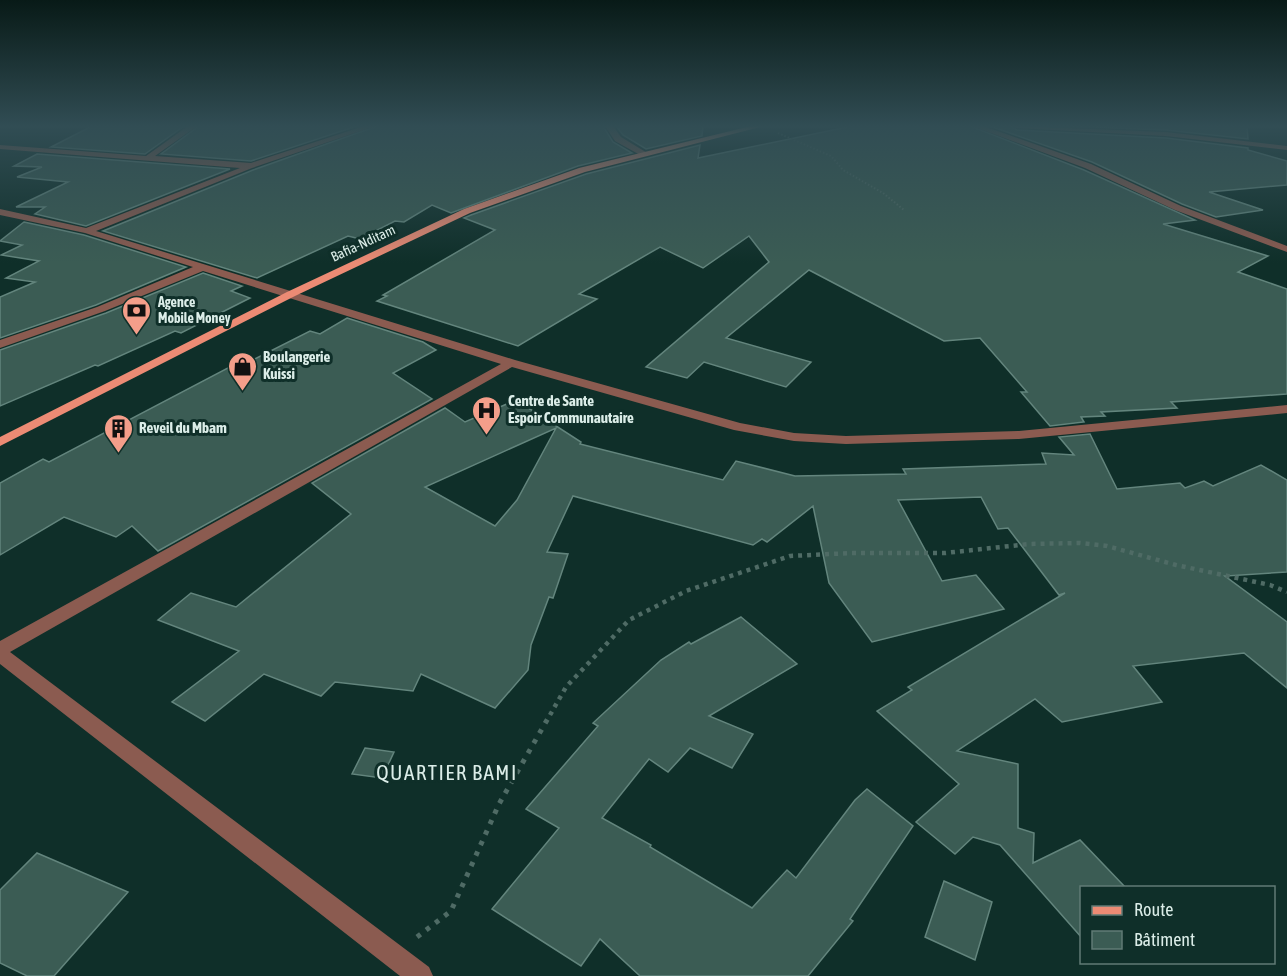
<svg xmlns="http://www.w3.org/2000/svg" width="1287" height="976" font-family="'Asap Condensed',sans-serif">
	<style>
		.building { fill: #3b5c54; stroke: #63857d; stroke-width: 1.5; fill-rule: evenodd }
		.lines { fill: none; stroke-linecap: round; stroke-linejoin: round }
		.path-far2 { stroke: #4f6b65; stroke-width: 2; stroke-dasharray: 1.5 2; stroke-linecap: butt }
		.path-far1 { stroke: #4f6b65; stroke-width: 4.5; stroke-dasharray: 4 5; stroke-linecap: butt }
		.path { stroke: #4f6b65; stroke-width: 5; stroke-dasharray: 4.5 7; stroke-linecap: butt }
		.minor { fill: #8b5b50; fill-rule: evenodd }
		.major { fill: #ec8b74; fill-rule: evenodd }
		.labels { text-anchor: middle; stroke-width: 6; stroke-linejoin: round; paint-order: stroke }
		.far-street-label { font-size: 14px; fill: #dbede8; stroke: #0f2f29 }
		.far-poi-label { font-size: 14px; font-weight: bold; fill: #dbede8; stroke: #0f2f29; text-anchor: start }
		.poi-label { font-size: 15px; font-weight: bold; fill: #dbede8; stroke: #0f2f29; text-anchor: start }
		.near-quarter-label { font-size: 21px; letter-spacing: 1.5px; fill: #dbede8; stroke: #0f2f29 }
	</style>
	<rect width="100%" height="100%" fill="#0f2f29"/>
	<!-- building -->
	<g class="building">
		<polygon points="92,126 184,126 145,154 51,147"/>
		<polygon points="199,126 357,126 251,161 161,154"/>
		<polygon points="377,126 603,126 613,142 632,153 578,166 451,213 432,205 404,222 395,221 360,239 348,236 257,278 103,231 253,170"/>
		<polygon points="616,126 703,126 702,136 646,149 623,135"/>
		<polygon points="852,126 970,126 1084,170 1195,220 1163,224 1268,256 1238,272 1287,289 1287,394 1171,402 1177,408 1101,412 1105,416 1081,417 1084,422 1050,426 1021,392 1027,392 980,338 944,341 809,270 726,338 811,362 786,387 704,362 687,378 646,367 769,262 749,236 703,268 660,247 579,294 597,299 518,346 377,301 387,296 383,295 495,230 464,218 471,215 586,174 700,145 698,158"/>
		<polygon points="990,126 1011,126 1017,130 1166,138 1248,148 1248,150 1287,161 1287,185 1209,192 1263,210 1216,217 1182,204 1092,162"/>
		<polygon points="1068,126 1247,126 1248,139 1166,130"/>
		<polygon points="37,154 230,169 86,226 35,214 45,207 16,207 68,182 17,177 42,167 14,166"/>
		<polygon points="24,222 84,235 186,267 96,305 0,338 0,297 35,282 6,278 39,261 1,255 22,245 0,241"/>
		<polygon points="203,273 242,286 231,291 250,298 181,333 175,331 98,366 95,365 0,406 0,350 106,313"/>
		<polygon points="347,318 423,342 436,350 393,373 432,399 158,551 132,526 116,537 64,517 0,555 0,483 43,459 49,462 243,360 249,362 310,331 320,334"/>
		<path d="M 516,400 L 581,442 L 580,444 L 723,480 L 736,461 L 795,476 L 906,474 L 903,469 L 1046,464 L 1042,453 L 1074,455 L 1059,437 L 1090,434 L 1117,489 L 1180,483 L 1185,488 L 1204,481 L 1213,486 L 1261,465 L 1287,480 L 1287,572 L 1225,576 L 1287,622 L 1287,688 L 1244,653 L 1133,666 L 1162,702 L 1062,722 L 1035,699 L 957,751 L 1018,764 L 1018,828 L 1034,833 L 1033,863 L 1080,840 L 1126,888 L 1082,888 L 1082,938 L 1000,845 L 973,837 L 955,854 L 916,822 L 959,784 L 877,711 L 912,690 L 908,687 L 1065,593 L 1059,595 L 1008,528 L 998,529 L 981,497 L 898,500 L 942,581 L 976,575 L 1004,609 L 872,642 L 829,583 L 813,506 L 767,542 L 762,539 L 753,545 L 573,496 L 547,552 L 568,554 L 553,598 L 549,597 L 531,645 L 528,670 L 495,708 L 421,674 L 413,691 L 335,682 L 321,696 L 264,674 L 205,721 L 172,702 L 239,651 L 158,620 L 191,593 L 236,607 L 351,514 L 312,483 L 445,408 L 465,422 ZM 556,428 L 517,500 L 495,526 L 425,487 Z"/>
		<polygon points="741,617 797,664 709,716 753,734 732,768 690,748 668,772 649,759 602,818 651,845 650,847 752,908 787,870 796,878 855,800 867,789 913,826 850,919 853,921 808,976 640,976 600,939 581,966 492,909 559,828 526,809 598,726 593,723 661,660 689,642 691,644"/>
		<polygon points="365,748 394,752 382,778 352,774"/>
		<polygon points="37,853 128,892 54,976 27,976 0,963 0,890"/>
		<polygon points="944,881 992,902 975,960 925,937"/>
	</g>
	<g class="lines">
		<!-- path-far2 -->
		<polyline class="path-far2" points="778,133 831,156 843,170 883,193 904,210"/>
		<!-- path-far1 -->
		<polyline class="path-far1" points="550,715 566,687 629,620 686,591 790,556 851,553 945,553 1029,544 1080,543 1107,546 1176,565 1270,585 1287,592"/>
		<!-- path -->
		<polyline class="path" points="417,937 451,911 499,804 551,713"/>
		<!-- minor -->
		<g class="minor">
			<polygon points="188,126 197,126 155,156 251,163 364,126 375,126 252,168 96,231 515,360 740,423 794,433 846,436 1019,431 1287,405 1287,413 1019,439 846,444 794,441 734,430 512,367 10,652 429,967 433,976 400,976 0,664 0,641 501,364 203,271 105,311 0,348 0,340 97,307 193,267 85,233 0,215 0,209 86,228 240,168 0,149 0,145 146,156"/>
			<polygon points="605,126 613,126 621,137 649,154 642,156 615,141"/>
			<polygon points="972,126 983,126 1091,164 1181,206 1287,246 1287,252 1175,210 1085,168"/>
			<polygon points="1013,126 1166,132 1287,146 1287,150 1166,136 1017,128"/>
		</g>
		<!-- major -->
		<polygon class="major" points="751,126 764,126 585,172 470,213 295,296 0,446 0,437 287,292 464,209 579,168"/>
	</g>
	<!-- sky -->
	<linearGradient id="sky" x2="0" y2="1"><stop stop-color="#081a17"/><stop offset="0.48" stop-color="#314d54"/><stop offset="1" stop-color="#314d54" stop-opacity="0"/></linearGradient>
	<rect width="1287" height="263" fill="url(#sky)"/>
	<!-- icons -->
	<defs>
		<symbol id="bank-pin" viewBox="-11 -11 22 30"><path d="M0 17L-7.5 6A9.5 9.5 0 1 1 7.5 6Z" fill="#f49e8a" stroke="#0f2f29"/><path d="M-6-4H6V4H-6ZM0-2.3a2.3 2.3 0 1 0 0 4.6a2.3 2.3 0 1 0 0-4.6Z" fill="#111"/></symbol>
		<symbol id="shop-pin" viewBox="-11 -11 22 30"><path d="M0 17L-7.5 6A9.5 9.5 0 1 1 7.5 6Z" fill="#f49e8a" stroke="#0f2f29"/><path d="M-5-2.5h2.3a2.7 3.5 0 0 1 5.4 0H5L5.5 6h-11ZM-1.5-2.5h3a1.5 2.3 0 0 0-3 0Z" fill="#111"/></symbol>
		<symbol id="hospital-pin" viewBox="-11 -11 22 30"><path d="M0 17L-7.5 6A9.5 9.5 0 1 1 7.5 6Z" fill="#f49e8a" stroke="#0f2f29"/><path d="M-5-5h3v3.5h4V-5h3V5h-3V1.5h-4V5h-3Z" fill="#111"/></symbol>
		<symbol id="building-pin" viewBox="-11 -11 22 30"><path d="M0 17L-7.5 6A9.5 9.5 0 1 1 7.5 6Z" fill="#f49e8a" stroke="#0f2f29"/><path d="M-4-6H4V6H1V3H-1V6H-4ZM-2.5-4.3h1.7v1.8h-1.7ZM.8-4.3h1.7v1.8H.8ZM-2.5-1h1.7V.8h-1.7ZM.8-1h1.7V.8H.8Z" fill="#111"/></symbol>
	</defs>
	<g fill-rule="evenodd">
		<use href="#bank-pin" x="120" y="294" width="33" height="45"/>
		<use href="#shop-pin" x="226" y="350" width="33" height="45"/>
		<use href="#hospital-pin" x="470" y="394" width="33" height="45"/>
		<use href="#building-pin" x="102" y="412" width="33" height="45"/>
	</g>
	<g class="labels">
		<!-- far-street labels -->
		<g class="far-street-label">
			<text transform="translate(363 243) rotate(-25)" y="5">Bafia-Nditam</text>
		</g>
		<!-- far-poi labels -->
		<g class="far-poi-label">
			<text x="158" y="307">Agence<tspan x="158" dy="16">Mobile Money</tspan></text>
		</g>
		<!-- poi labels -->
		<g class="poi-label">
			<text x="263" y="362">Boulangerie<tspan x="263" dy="17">Kuissi</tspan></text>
			<text x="508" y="406">Centre de Sante<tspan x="508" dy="17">Espoir Communautaire</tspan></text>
			<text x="139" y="433">Reveil du Mbam</text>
		</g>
		<!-- near-quarter labels -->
		<g class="near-quarter-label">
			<text x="447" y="780">QUARTIER BAMI</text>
		</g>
	</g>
	<!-- legend -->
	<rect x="1080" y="886" width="195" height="78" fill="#0f2f29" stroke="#617b75" stroke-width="1.5"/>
	<rect x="1092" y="906" width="30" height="9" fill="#ec8b74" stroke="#617b75" stroke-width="1.5"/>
	<text x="1134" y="916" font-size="18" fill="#dbede8">Route</text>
	<rect x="1092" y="931" width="30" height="18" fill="#3b5c54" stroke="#617b75" stroke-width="1.5"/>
	<text x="1134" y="946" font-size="18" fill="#dbede8">Bâtiment</text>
</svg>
